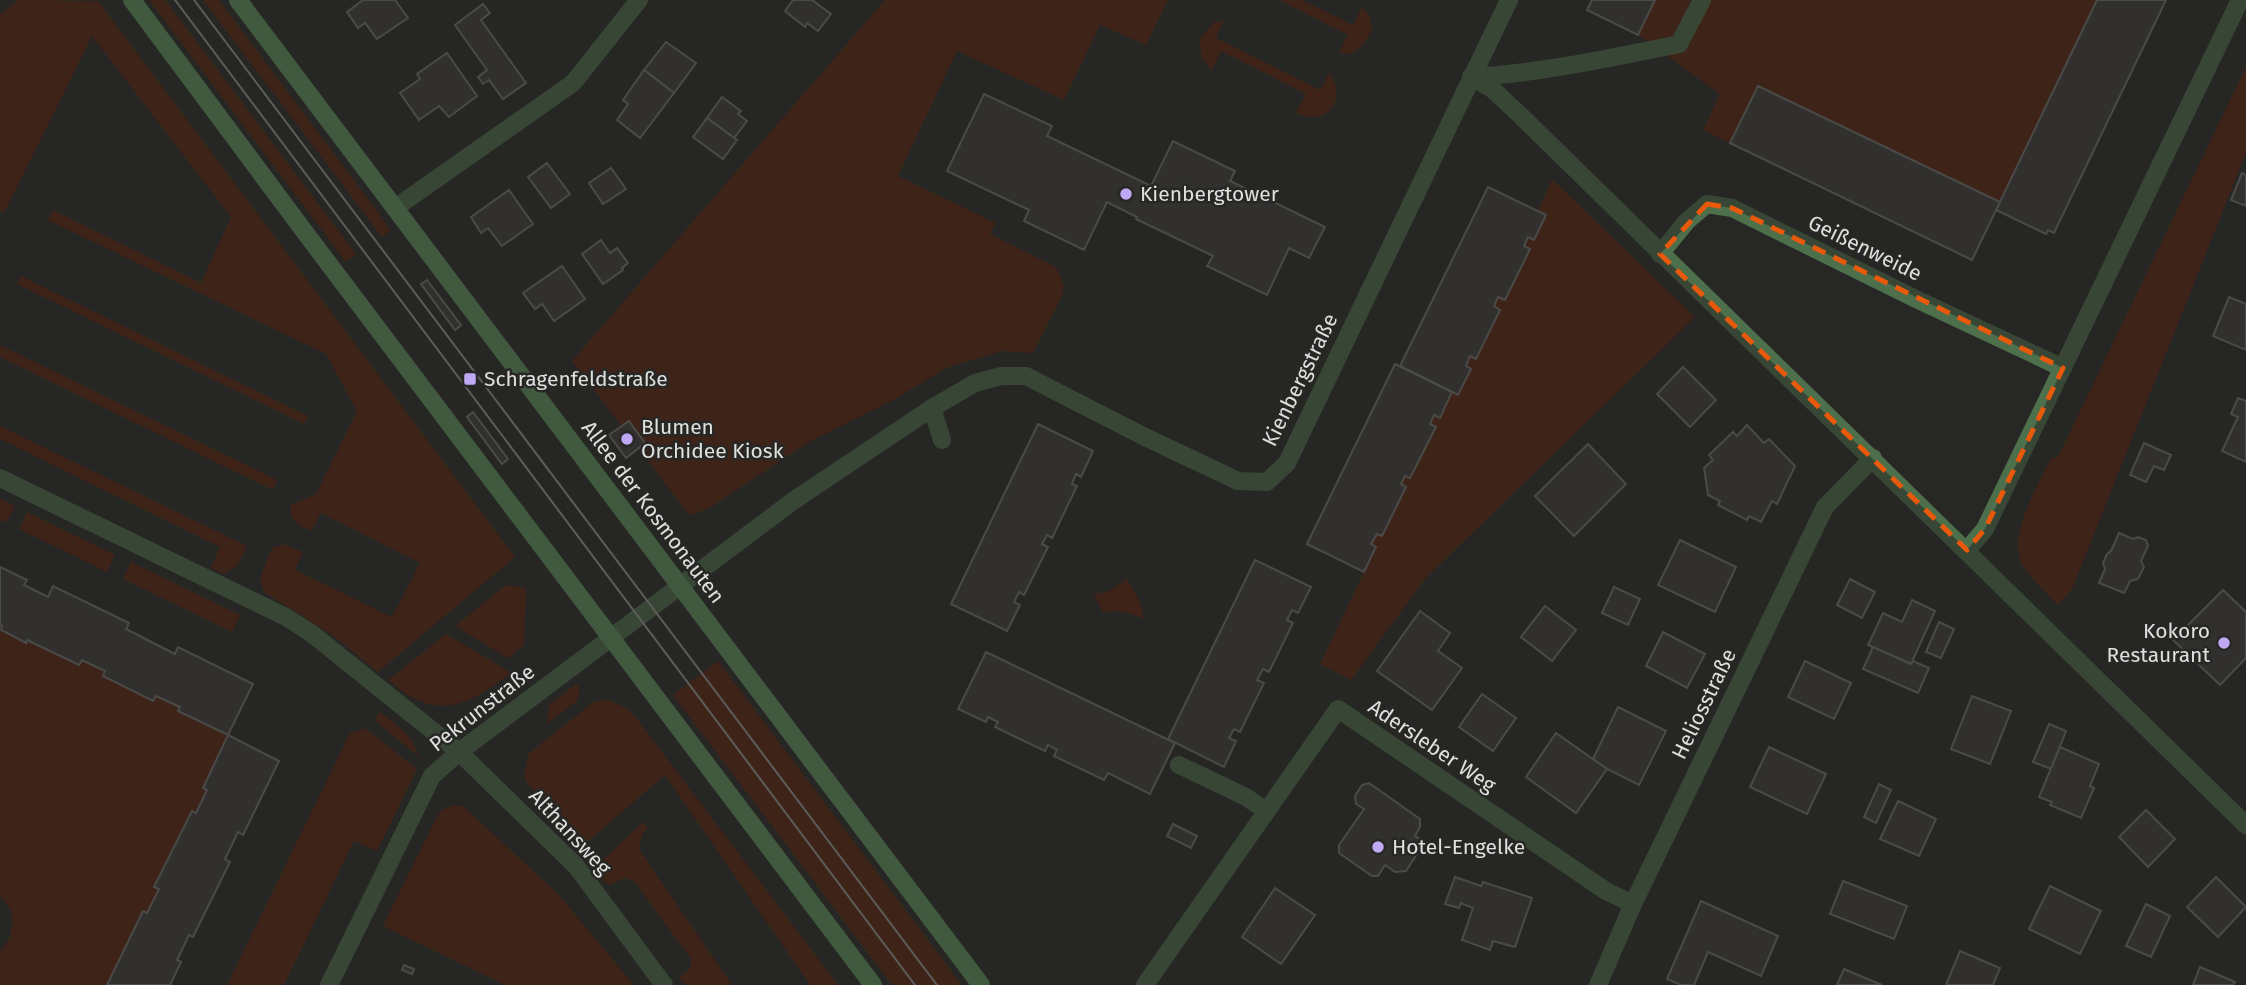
<svg xmlns="http://www.w3.org/2000/svg" width="2246" height="985" font-family="'Fira Sans',sans-serif">
	<style>
		.green { fill: #5b210a }
		.building { fill: #3e3d3a; stroke: #777573; stroke-width: 2 }
		.lines { fill: none; stroke-linecap: round; stroke-linejoin: round }
		.service { stroke: #4e6f4b; stroke-width: 18 }
		.minor { stroke: #4e6f4b; stroke-width: 18 }
		.secondary { stroke: #62985d; stroke-width: 18 }
		.tram { stroke: #9d9e9c; stroke-width: 2 }
		.marked { fill: none; stroke: #e8590c; stroke-width: 5; stroke-dasharray: 14 9; stroke-linejoin: round }
		.poi-dot { fill: #bfa8f4; stroke: #272725; stroke-width: 2.5 }
		.labels { text-anchor: middle; stroke-width: 5; stroke-linejoin: round; paint-order: stroke }
		.poi-label { font-size: 21px; fill: #dfe0de; stroke: #272725; text-anchor: start }
		.street-label { font-size: 21px; fill: #dfe0de; stroke: #272725 }
	</style>
	<rect width="100%" height="100%" fill="#272725"/>
	<!-- green -->
	<g class="green">
		<path d="M 19,0 L 98,1 L 515,557 L 378,672 L 331,634 L 264,592 L 260,578 L 272,548 L 284,544 L 303,552 L 295,570 L 392,617 L 420,563 L 321,513 L 311,531 C 299,525 288,521 291,505 L 316,494 L 357,411 L 326,354 L 48,220 L 53,210 L 201,283 L 231,217 L 92,36 L 4,213 L 0,211 L 0,14 Z"/>
		<polygon points="149,0 165,0 356,254 346,262"/>
		<polygon points="203,0 219,0 391,230 382,237"/>
		<polygon points="885,0 1168,0 1146,45 1100,25 1064,100 957,51 898,176 996,223 990,234 1056,267 1064,285 1063,294 1033,353 1003,351 946,368 892,401 809,442 708,509 689,515 572,361"/>
		<path d="M 1279,0 L 1302,0 L 1353,25 L 1362,7 L 1370,16 L 1372,30 C 1363,44 1359,57 1339,53 L 1348,35 Z"/>
		<polygon points="1655,0 2097,0 2000,202 1759,86 1730,143 1703,130 1720,94 1638,35"/>
		<path d="M 1224,20 L 1216,38 L 1320,90 L 1329,73 L 1331,74 C 1347,101 1326,128 1296,113 L 1306,94 L 1221,51 L 1211,71 L 1201,57 L 1200,39 L 1213,23 Z"/>
		<path d="M 2246,67 L 2246,153 L 2072,589 L 2058,605 C 2047,593 2034,582 2025,569 C 2003,540 2038,487 2051,458 L 2058,457 Z"/>
		<polygon points="1552,179 1695,317 1425,579 1351,680 1320,664 1376,547 1371,544 1377,534 1382,536 1406,487 1401,484 1405,476 1411,478 1435,427 1430,424 1434,415 1440,417 1452,392 1459,395 1471,369 1466,366 1470,356 1476,359 1500,310 1494,306 1498,297 1505,300 1524,246 1546,215 1538,211"/>
		<polygon points="21,276 308,416 304,424 17,284"/>
		<polygon points="0,345 277,480 273,490 0,357"/>
		<polygon points="0,426 247,546 237,566 223,574 211,568 220,547 0,439"/>
		<polygon points="0,499 15,506 6,523 0,520"/>
		<polygon points="27,512 115,555 107,572 19,529"/>
		<polygon points="131,562 240,615 232,632 123,579"/>
		<path d="M 1127,579 L 1140,602 L 1144,619 C 1129,613 1119,608 1103,613 L 1094,594 L 1109,591 Z"/>
		<polygon points="506,585 526,588 524,645 508,658 455,626"/>
		<polygon points="0,625 2,626 1,630 25,642 27,640 79,665 82,660 105,671 103,676 153,700 156,696 180,707 179,712 228,735 203,787 207,790 196,813 191,811 154,887 159,889 147,913 142,911 107,985 0,985 0,952 9,939 13,923 10,909 0,896"/>
		<path d="M 446,634 L 512,673 C 466,706 437,723 388,680 Z"/>
		<polygon points="718,661 962,985 892,985 673,695"/>
		<polygon points="577,683 580,688 577,701 547,724 549,705"/>
		<polygon points="609,700 627,708 635,716 838,985 810,985 665,775 585,844 528,785 524,776 529,753 595,701"/>
		<path d="M 380,712 C 395,724 415,736 418,756 L 374,720 Z"/>
		<polygon points="365,728 417,769 377,851 354,841 284,985 227,985 350,733"/>
		<polygon points="455,805 464,807 557,893 634,985 505,985 383,926 437,816 442,810"/>
		<path d="M 643,822 L 648,828 L 642,834 L 639,849 L 732,985 L 685,985 L 679,977 C 688,972 692,969 691,959 L 634,881 L 624,878 L 610,885 L 603,881 L 601,866 L 604,859 Z"/>
	</g>
	<!-- building -->
	<g class="building">
		<polygon points="363,0 395,0 408,18 377,39 365,23 358,28 347,12"/>
		<polygon points="793,0 812,0 831,14 818,31 807,23 805,27 785,11"/>
		<polygon points="1592,0 1655,0 1638,35 1587,10"/>
		<polygon points="2097,0 2166,0 2054,233 2048,230 2046,234 1996,210"/>
		<polygon points="483,4 490,13 481,20 526,83 503,99 489,80 483,84 478,77 487,70 455,25"/>
		<polygon points="666,42 696,63 674,93 644,70"/>
		<polygon points="447,53 477,96 449,117 439,106 419,120 400,93 420,79 417,74"/>
		<polygon points="644,70 674,93 640,138 617,120 628,104 623,100"/>
		<polygon points="1758,86 2000,202 1972,260 1730,143"/>
		<polygon points="984,94 1052,126 1047,136 1151,186 1173,141 1235,171 1230,181 1325,227 1309,258 1289,248 1267,295 1207,266 1213,256 1136,219 1137,217 1107,202 1084,250 1024,221 1029,210 947,171"/>
		<polygon points="722,97 741,111 738,114 747,121 734,138 707,118"/>
		<polygon points="707,118 737,140 723,159 693,137"/>
		<polygon points="547,163 570,194 551,208 528,177"/>
		<polygon points="611,168 626,189 603,204 589,183"/>
		<polygon points="2242,173 2246,175 2246,206 2231,200"/>
		<polygon points="1488,187 1546,215 1534,240 1528,237 1524,246 1530,249 1505,300 1498,297 1494,306 1500,310 1476,359 1470,356 1466,366 1471,369 1458,395 1400,366"/>
		<polygon points="509,190 533,224 502,246 488,228 481,233 471,217"/>
		<polygon points="601,240 610,253 617,248 628,263 622,268 623,270 603,284 582,254"/>
		<polygon points="562,266 585,299 554,321 542,304 535,309 523,293"/>
		<polygon points="427,280 461,325 455,330 421,284"/>
		<polygon points="2229,297 2246,304 2246,350 2213,336"/>
		<polygon points="1395,364 1452,392 1440,418 1434,415 1430,424 1436,427 1410,478 1405,476 1401,484 1406,487 1382,536 1377,534 1371,544 1376,547 1364,572 1307,544"/>
		<polygon points="1683,367 1716,400 1690,427 1657,394"/>
		<polygon points="2238,398 2246,401 2246,462 2222,451 2238,417 2231,414"/>
		<polygon points="473,412 508,459 502,464 467,417"/>
		<polygon points="629,421 645,443 626,458 609,435"/>
		<polygon points="1038,424 1093,451 1081,477 1076,474 1072,484 1077,486 1052,538 1047,535 1042,544 1048,547 1024,595 1019,592 1014,602 1020,605 1007,631 951,604"/>
		<polygon points="1747,425 1764,443 1769,439 1795,466 1777,504 1772,501 1761,522 1749,516 1747,520 1718,505 1720,501 1708,495 1704,468 1713,460 1709,455 1733,432 1737,436"/>
		<polygon points="2144,443 2171,455 2164,470 2154,466 2146,482 2130,475"/>
		<polygon points="1588,444 1626,484 1574,536 1535,496"/>
		<polygon points="2119,533 2133,539 2138,537 2146,540 2148,546 2141,561 2144,567 2138,579 2130,581 2124,593 2099,583 2105,569 2103,563 2107,554 2111,551"/>
		<polygon points="1680,540 1736,567 1715,612 1658,585"/>
		<polygon points="1255,560 1311,587 1298,613 1292,610 1287,620 1293,623 1269,672 1263,669 1257,680 1264,683 1240,732 1234,729 1229,738 1236,741 1224,767 1168,739"/>
		<polygon points="0,567 27,580 24,585 48,597 53,586 129,623 126,629 175,654 178,647 253,684 228,735 178,711 180,707 156,696 153,701 103,676 105,671 82,660 79,665 27,640 26,643 1,630 2,626 0,625"/>
		<polygon points="1850,579 1875,592 1862,618 1837,605"/>
		<polygon points="1614,587 1640,599 1628,625 1602,613"/>
		<polygon points="2223,590 2246,612 2246,658 2220,685 2173,640"/>
		<polygon points="1912,600 1935,611 1911,664 1868,645 1883,613 1902,622"/>
		<polygon points="1545,606 1576,630 1552,661 1521,637"/>
		<polygon points="1420,611 1450,633 1438,651 1462,668 1432,710 1377,671"/>
		<polygon points="1939,622 1954,629 1941,658 1926,652"/>
		<polygon points="1663,632 1705,654 1687,688 1646,666"/>
		<polygon points="1873,647 1911,664 1913,661 1929,668 1918,693 1863,669"/>
		<polygon points="986,652 1175,743 1150,794 1108,773 1104,780 1054,756 1057,750 1048,745 1045,751 995,727 998,722 988,717 986,722 958,709"/>
		<polygon points="1805,661 1851,683 1834,719 1788,697"/>
		<polygon points="1482,694 1516,718 1493,751 1459,727"/>
		<polygon points="1972,696 2011,711 1990,764 1951,749"/>
		<polygon points="1618,707 1666,731 1639,785 1607,769 1593,759"/>
		<polygon points="2049,724 2066,731 2051,769 2033,762"/>
		<polygon points="1556,733 1607,769 1576,813 1526,777"/>
		<polygon points="228,735 279,761 243,835 238,832 225,859 230,862 193,937 189,935 177,960 181,962 170,985 107,985 143,911 147,913 159,889 154,887 192,811 196,813 207,790 203,788"/>
		<polygon points="1769,747 1826,774 1807,814 1750,787"/>
		<polygon points="2060,747 2099,764 2090,786 2094,788 2081,818 2050,805 2052,802 2039,797"/>
		<polygon points="1369,783 1420,819 1420,827 1415,836 1422,840 1421,848 1406,871 1395,872 1385,865 1378,876 1372,876 1339,853 1339,845 1364,809 1356,804 1355,796 1362,785"/>
		<polygon points="1879,784 1891,790 1876,823 1864,817"/>
		<polygon points="1898,801 1936,819 1919,856 1880,839"/>
		<polygon points="2146,810 2175,839 2148,867 2119,837"/>
		<polygon points="1173,824 1197,836 1191,848 1167,836"/>
		<polygon points="1455,877 1481,886 1483,882 1532,898 1515,947 1493,941 1490,950 1462,940 1473,908 1461,903 1459,908 1445,904"/>
		<polygon points="2216,877 2246,907 2218,937 2187,907"/>
		<polygon points="1843,881 1907,906 1894,939 1830,914"/>
		<polygon points="2050,886 2101,911 2080,954 2029,929"/>
		<polygon points="1275,888 1315,915 1281,964 1242,937"/>
		<polygon points="1701,901 1778,936 1761,976 1708,952 1694,985 1681,985 1667,979"/>
		<polygon points="2146,904 2170,916 2151,957 2126,946"/>
		<polygon points="1960,951 2000,968 1993,985 1946,985"/>
		<polygon points="404,965 414,969 412,974 402,970"/>
		<polygon points="2200,967 2235,982 2233,985 2193,985"/>
		<polygon points="1844,969 1882,985 1837,985"/>
	</g>
	<g class="lines">
		<!-- service -->
		<g class="service">
			<path d="M 1471,77 C 1542,73 1610,58 1679,44 L 1702,0"/>
			<polyline points="1179,765 1246,797 1266,811"/>
		</g>
		<!-- minor -->
		<g class="minor">
			<polyline points="1471,77 1491,88 1522,117 2246,825"/>
			<polyline points="395,208 573,83 639,0"/>
			<polyline points="1660,254 1687,221 1707,204 1732,208 1916,299 2063,368"/>
			<polyline points="932,408 942,440"/>
			<polyline points="0,478 286,617 311,633 459,752 576,866 664,985"/>
			<polyline points="1967,550 1985,529 2240,0"/>
			<polyline points="329,985 432,776 459,752 793,501 932,408 975,383 1001,376 1026,376 1143,436 1238,481 1267,482 1287,463 1509,0"/>
			<polyline points="1145,985 1338,709 1606,891 1633,904"/>
			<polyline points="1598,985 1633,904 1825,507 1873,458"/>
		</g>
		<!-- secondary -->
		<g class="secondary">
			<polyline points="132,0 304,231 873,985"/>
			<polyline points="238,0 981,985"/>
		</g>
		<!-- tram -->
		<g class="tram">
			<polyline points="175,0 915,985"/>
			<polyline points="194,0 937,985"/>
		</g>
	</g>
	<!-- marked area -->
	<path d="M0 0H2246V985H0ZM 1707,204 L 1732,208 L 2063,368 L 1985,529 L 1967,550 L 1660,254 Z" fill="#272725" fill-opacity=".55" fill-rule="evenodd"/>
	<path class="marked" d="M 1707,204 L 1732,208 L 2063,368 L 1985,529 L 1967,550 L 1660,254 Z"/>
	<!-- markers -->
	<g class="poi-dot">
		<circle cx="1126" cy="194" r="7"/>
		<rect x="463" y="372" width="14" height="14" rx="3.5"/>
		<circle cx="627" cy="439" r="7"/>
		<circle cx="2224" cy="643" r="7"/>
		<circle cx="1378" cy="847" r="7"/>
	</g>
	<g class="labels">
		<!-- poi labels -->
		<g class="poi-label">
			<text x="1140" y="201">Kienbergtower</text>
			<text x="484" y="386">Schragenfeldstraße</text>
			<text x="641" y="434">Blumen<tspan x="641" dy="24">Orchidee Kiosk</tspan></text>
			<text x="2210" y="638" text-anchor="end">Kokoro<tspan x="2210" dy="24">Restaurant</tspan></text>
			<text x="1392" y="854">Hotel-Engelke</text>
		</g>
		<!-- street labels -->
		<g class="street-label">
			<text transform="translate(1865 248) rotate(26)" y="7">Geißenweide</text>
			<text transform="translate(1300 380) rotate(-64)" y="7">Kienbergstraße</text>
			<text transform="translate(653 512) rotate(53)" y="7">Allee der Kosmonauten</text>
			<text transform="translate(1704 704) rotate(-64)" y="7">Heliosstraße</text>
			<text transform="translate(482 708) rotate(-38)" y="7">Pekrunstraße</text>
			<text transform="translate(1432 746) rotate(34)" y="7">Adersleber Weg</text>
			<text transform="translate(570 832) rotate(47)" y="7">Althansweg</text>
		</g>
	</g>
</svg>
